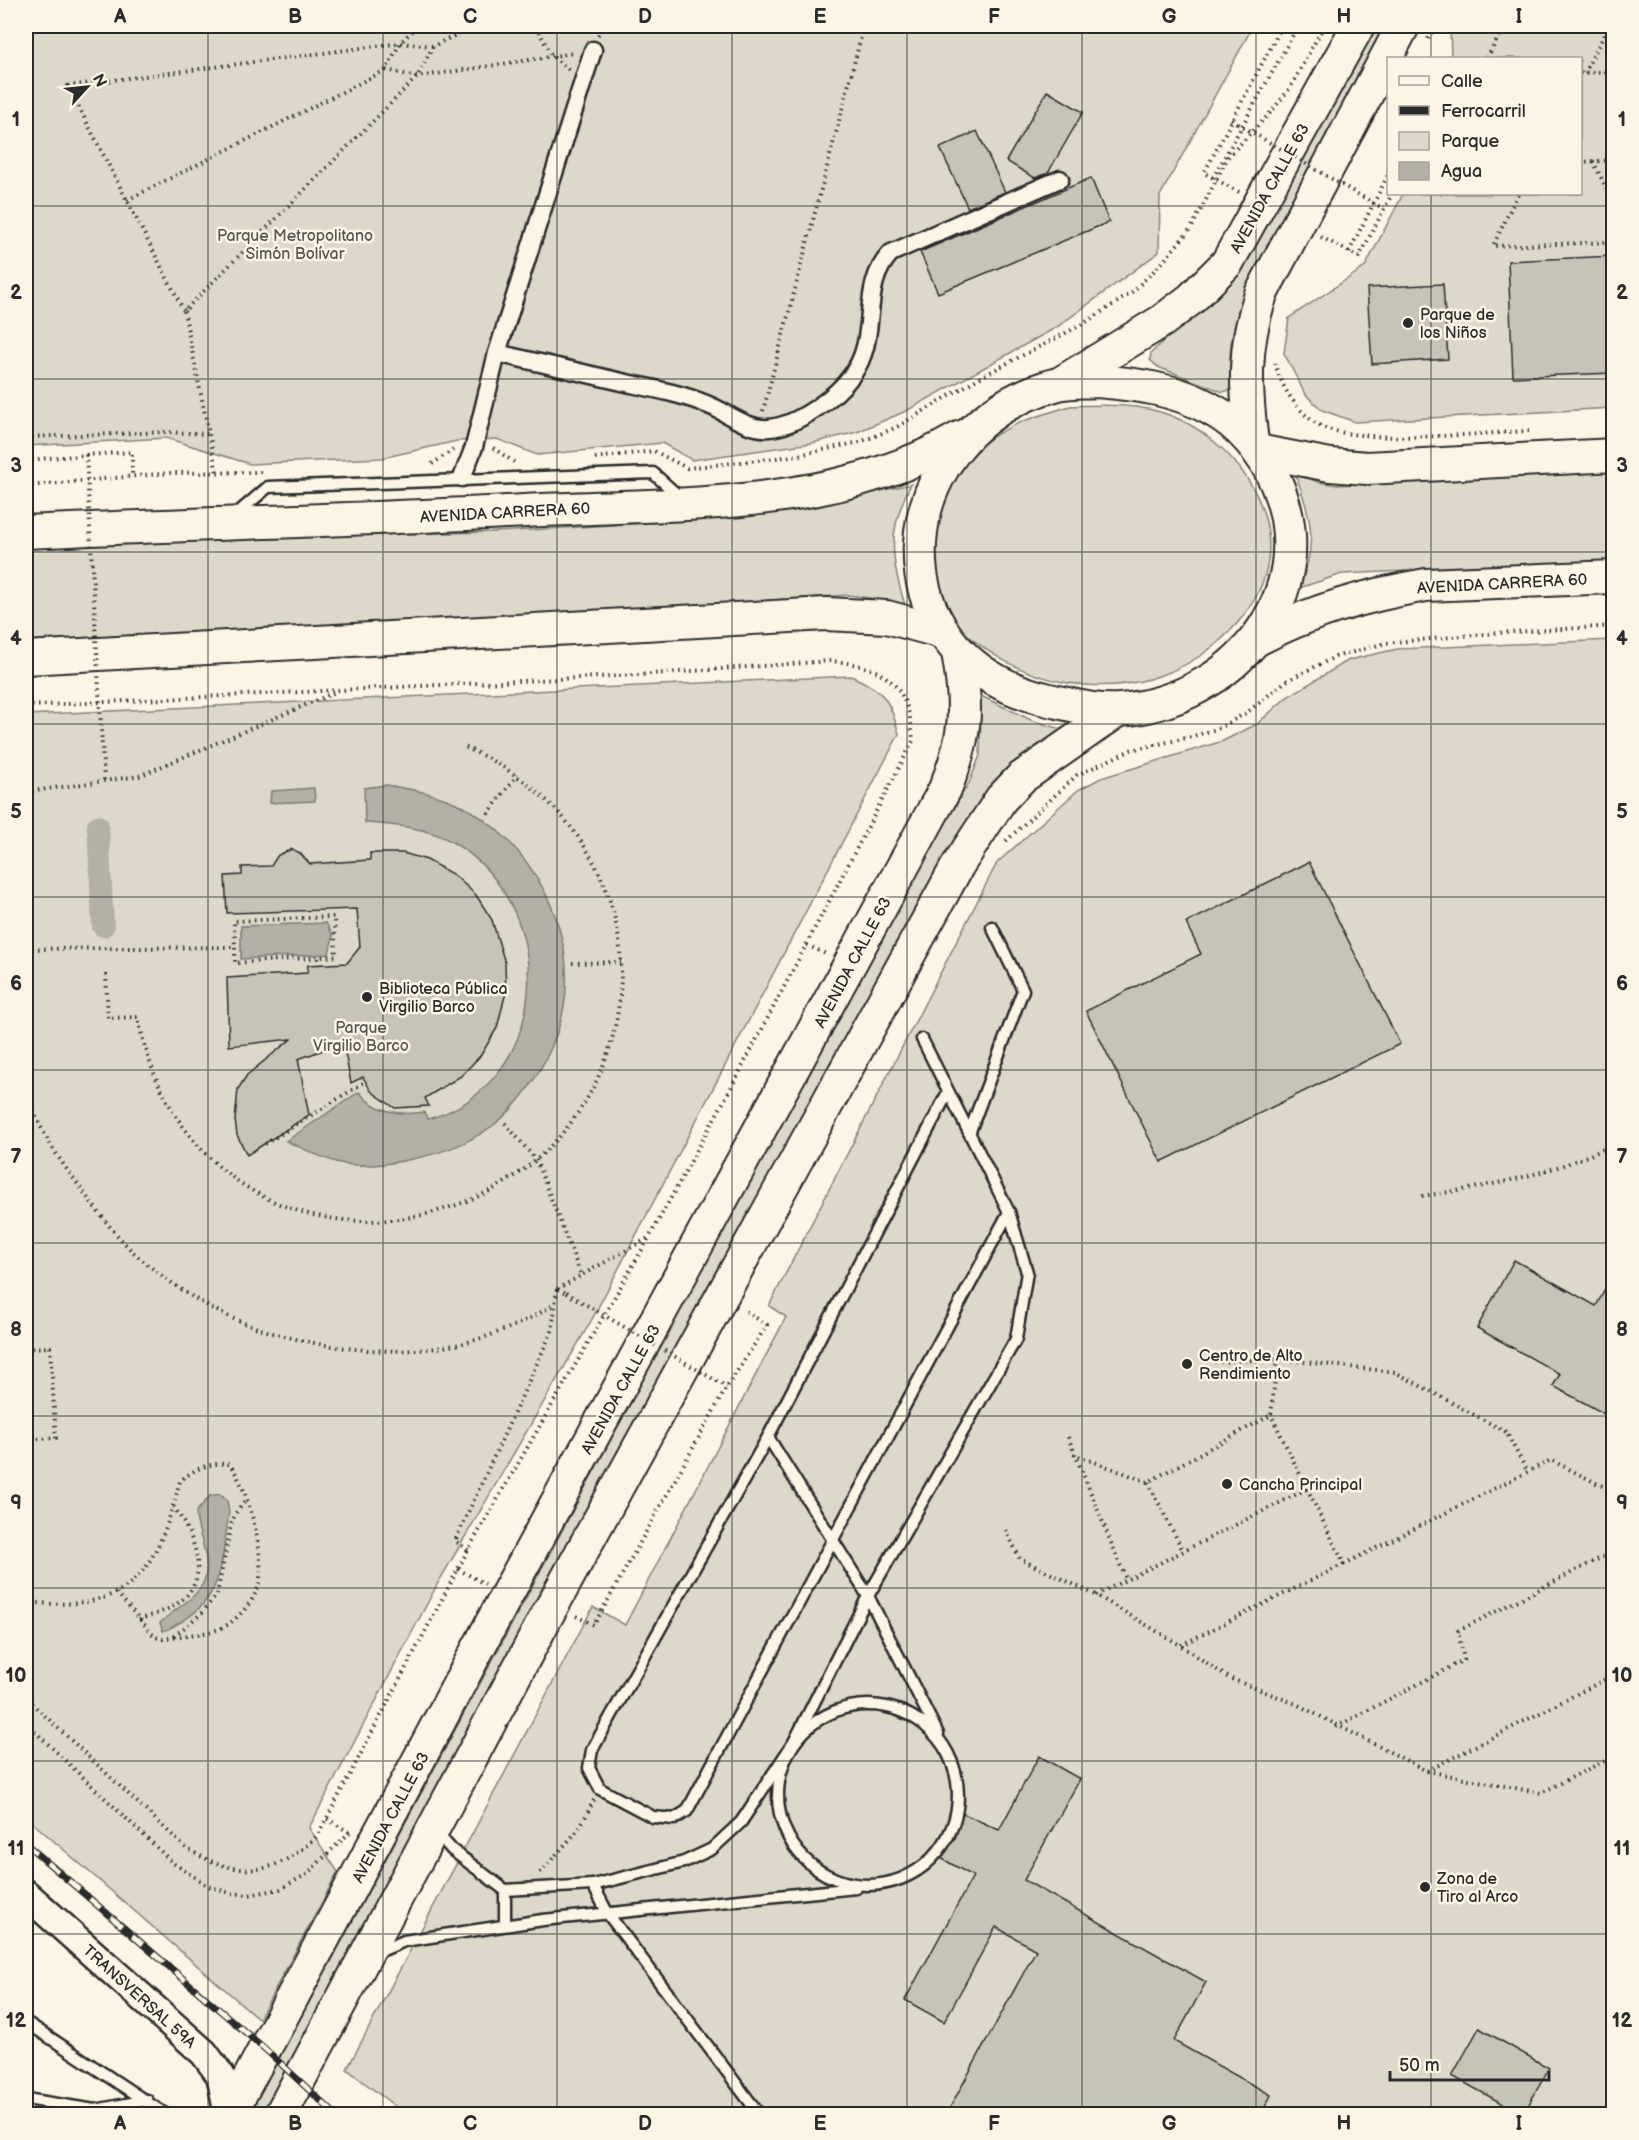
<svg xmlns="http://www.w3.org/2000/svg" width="1639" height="2140" font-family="'Balsamiq Sans',sans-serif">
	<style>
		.green { fill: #ded8ca; stroke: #84827a; stroke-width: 1.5 }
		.water { fill: #b4b0a5; stroke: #7d7b74; stroke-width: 1.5 }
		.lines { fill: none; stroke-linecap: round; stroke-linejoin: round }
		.canal { stroke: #b4b0a5; stroke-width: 22 }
		.building { fill: #c8c3b7; stroke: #2b2b2b; stroke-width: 1.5 }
		.service-casing { stroke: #2b2b2b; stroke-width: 15 }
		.pedestrian-casing { stroke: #2b2b2b; stroke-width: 21 }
		.tertiary-casing { stroke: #2b2b2b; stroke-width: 32 }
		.secondary-casing { stroke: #2b2b2b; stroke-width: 36 }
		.path { stroke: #2b2b2b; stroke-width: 4; stroke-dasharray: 1.5 4.5; stroke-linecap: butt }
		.service { stroke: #fcf5e5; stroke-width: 10 }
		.pedestrian { stroke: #fcf5e5; stroke-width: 16 }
		.tertiary { stroke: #fcf5e5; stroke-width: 27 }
		.secondary { stroke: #fcf5e5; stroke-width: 32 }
		.rail-casing { stroke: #2b2b2b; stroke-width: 7 }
		.rail { stroke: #fcf5e5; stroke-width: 4.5; stroke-dasharray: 14; stroke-linecap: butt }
		.path-bridge { stroke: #2b2b2b; stroke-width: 4; stroke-dasharray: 1.5 4.5; stroke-linecap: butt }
		.grid { fill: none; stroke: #2b2b2b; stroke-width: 1.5; stroke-opacity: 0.55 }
		.poi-dot { fill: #2b2b2b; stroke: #fcf5e5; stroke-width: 2 }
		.labels { text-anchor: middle; stroke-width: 5; stroke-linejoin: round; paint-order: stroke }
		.street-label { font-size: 16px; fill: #2b2b2b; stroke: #fcf5e5 }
		.park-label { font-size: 16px; fill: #585653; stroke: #fcf5e5 }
		.poi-label { font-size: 16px; fill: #2b2b2b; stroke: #fcf5e5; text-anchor: start }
		.neatline { fill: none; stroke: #2b2b2b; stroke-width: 2 }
		.grid-label { font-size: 20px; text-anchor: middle; font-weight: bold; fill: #2b2b2b }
	</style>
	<rect width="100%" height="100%" fill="#fcf5e5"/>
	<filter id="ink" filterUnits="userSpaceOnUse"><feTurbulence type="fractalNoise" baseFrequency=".0167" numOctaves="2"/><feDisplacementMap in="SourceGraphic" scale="12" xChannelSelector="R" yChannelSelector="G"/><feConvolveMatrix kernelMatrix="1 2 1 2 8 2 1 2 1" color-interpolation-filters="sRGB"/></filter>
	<g filter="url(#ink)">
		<!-- green -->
		<g class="green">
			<polygon points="26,26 1253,26 1160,196 1159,252 1057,327 906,411 857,432 812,443 692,460 662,443 537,455 497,439 457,441 382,458 250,464 166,438 26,446"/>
			<path d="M 1377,26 L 1390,26 L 1249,284 C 1239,309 1230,334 1230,361 C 1230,371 1235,379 1233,389 L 1223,392 L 1158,367 L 1150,360 L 1151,353 L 1247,259 Z"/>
			<polygon points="1450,26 1613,26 1613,408 1355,422 1322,410 1305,394 1284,353 1289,318 1365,267 1403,194 1580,194 1580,58 1451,58"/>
			<path d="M 1070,406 C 1104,405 1140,403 1172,416 C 1231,440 1284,508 1265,575 C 1257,603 1236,627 1215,645 C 1139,707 1030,695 961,629 C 954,622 951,613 947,604 C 919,549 937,480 986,442 C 1010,423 1041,415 1070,406 Z"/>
			<path d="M 1613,471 L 1613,561 L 1342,574 L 1299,588 C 1318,543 1312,518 1295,473 L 1318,482 L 1338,485 Z"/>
			<path d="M 911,484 C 887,531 890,559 906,608 L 890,601 L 849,595 L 612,611 L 26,641 L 26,547 L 140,540 L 495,532 L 664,522 L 799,509 Z"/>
			<polygon points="1613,640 1613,2114 405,2114 347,2069 593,1607 625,1625 786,1317 769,1306 997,863 1078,790 1101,778 1223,741 1257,724 1287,697 1349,660 1397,649"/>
			<path d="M 851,676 C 885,691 889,699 899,734 L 590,1323 L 438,1583 L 309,1828 L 338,1872 L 259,2019 L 26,1817 L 26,715 Z"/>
			<polygon points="981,696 1031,720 1061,729 1005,773 265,2114 249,2114 879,940 970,781 980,755"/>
		</g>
		<!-- water -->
		<g class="water">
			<path d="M 386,785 C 410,789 434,793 456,803 C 532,839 582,934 562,1016 C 552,1057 523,1105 488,1129 C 468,1143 441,1153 417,1158 C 392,1164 362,1169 336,1162 C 319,1157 302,1148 286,1141 L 359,1092 C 375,1112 400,1116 424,1112 L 428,1119 C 553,1084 561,907 454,843 C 427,827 395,825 365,823 L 364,788 Z"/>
			<polygon points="314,788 315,801 270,803 271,791"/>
			<polygon points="326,923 333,936 329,954 241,959 241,926"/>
			<path d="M 220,1494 L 227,1501 L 229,1512 C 222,1555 225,1595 184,1620 C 177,1624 171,1629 163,1631 L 160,1623 C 185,1599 216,1593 204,1549 C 201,1536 196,1525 196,1512 L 210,1496 Z"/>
		</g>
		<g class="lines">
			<!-- canal -->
			<polyline class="canal" points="98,826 103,926"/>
		</g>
		<!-- building -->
		<g class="building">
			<polygon points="1047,91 1083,112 1048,173 1035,178 1006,161"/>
			<polygon points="977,131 1005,192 968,208 940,148"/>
			<polygon points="1091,178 1109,222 938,293 920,252"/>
			<polygon points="1614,256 1614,373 1513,377 1508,261"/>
			<polygon points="1443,284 1448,359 1372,364 1367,288"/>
			<polygon points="292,849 300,853 310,864 370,860 370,853 403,853 427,860 454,875 476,895 492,920 505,963 506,992 497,1028 481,1055 461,1076 425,1098 429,1106 395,1108 371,1091 363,1077 351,1083 343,1043 298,1059 309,1115 247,1155 237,1135 235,1120 238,1089 247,1075 291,1039 229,1046 227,978 307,973 308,965 347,963 360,947 357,909 227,913 225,876 242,875 242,867 271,866 278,855"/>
			<polygon points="1309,862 1400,1044 1161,1162 1086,1011 1201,954 1186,923"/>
			<polygon points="1514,1260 1596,1306 1614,1273 1614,1419 1553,1386 1560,1374 1477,1328"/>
			<polygon points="1039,1756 1080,1779 1024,1880 1206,1982 1174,2041 1271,2095 1261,2115 946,2115 1036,1950 996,1927 944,2022 905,2000 973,1876 939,1857 955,1839 962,1813 999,1830"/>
			<polygon points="1479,2028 1549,2068 1523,2115 1452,2076"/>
		</g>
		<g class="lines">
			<defs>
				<g id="service">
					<polyline points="233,517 268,487 653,473 682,499"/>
					<polyline points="948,1092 768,1437 592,1750 589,1768 600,1789 653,1817 674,1819 687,1811 1009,1212"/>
					<polyline points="970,1131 1023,990 992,927"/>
					<polyline points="768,1437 868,1596 938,1734"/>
					<circle cx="868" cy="1795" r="90"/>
					<polyline points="436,1832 452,1850 505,1890 593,1885 684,1862 712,1849 741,1822 794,1742 868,1596 1016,1339 1027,1272 1009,1212 922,1039"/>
					<polyline points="593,1885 608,1914 759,2114"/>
					<polyline points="505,1925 505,1890"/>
					<polyline points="374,1954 404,1941 543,1920 856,1888"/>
					<polyline points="26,2022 165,2114"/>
					<polyline points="26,2099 95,2110 147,2100"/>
				</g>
				<g id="pedestrian">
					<path d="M 497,353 C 539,363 580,372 622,382 C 650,388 679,393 706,404 C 726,411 746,430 769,428 C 797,426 836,397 852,375 C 881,336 858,287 891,253 L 1060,179"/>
					<polyline points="462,478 474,447 497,353 593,50"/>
				</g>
				<polyline id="tertiary" points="26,1894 204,2053 221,2076 228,2114"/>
				<g id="secondary">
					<polyline points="1064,381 1162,321 1191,299 1227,263 1358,26"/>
					<path d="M 1097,381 C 1135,384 1175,389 1209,408 C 1240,424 1264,453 1277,485 C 1323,596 1233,701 1120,710 C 1097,712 1072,705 1049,700 C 864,658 887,428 1058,384 C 1070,381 1084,382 1097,381 Z"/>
					<path d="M 1252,442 C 1245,387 1243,347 1261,294 L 1403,26"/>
					<polyline points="1258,451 1330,465 1367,468 1614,455"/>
					<path d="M 26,532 C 198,523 371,520 543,510 C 682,503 837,510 961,437"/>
					<path d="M 1258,639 C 1310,611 1367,595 1426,585 L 1614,577"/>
					<polyline points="26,658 826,614 887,617 942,632"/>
					<path d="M 230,2114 L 506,1596 L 945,789 C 967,736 968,708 958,652"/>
					<polyline points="281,2114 545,1619 958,865 1001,799 1021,778 1117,711"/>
				</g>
			</defs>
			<!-- service casing -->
			<use href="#service" class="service-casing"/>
			<!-- pedestrian casing -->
			<use href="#pedestrian" class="pedestrian-casing"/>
			<!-- tertiary casing -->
			<use href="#tertiary" class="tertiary-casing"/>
			<!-- secondary casing -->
			<use href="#secondary" class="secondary-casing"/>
			<!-- path -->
			<g class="path">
				<polyline points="536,26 552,56 569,70"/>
				<polyline points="598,35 602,26"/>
				<polyline points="1428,39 1435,26"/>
				<polyline points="433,46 417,77 184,311 68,86 400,43 433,46 475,26"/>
				<polyline points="1487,58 1505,26"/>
				<polyline points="386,70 417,77 574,53"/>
				<polyline points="1580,73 1614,71"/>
				<polyline points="1584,73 1609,26"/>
				<polyline points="1231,119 1238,124"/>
				<polyline points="1593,161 1614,204"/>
				<polyline points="1580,162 1614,160"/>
				<polyline points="1213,178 1298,26"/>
				<polyline points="1239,192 1204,173 1282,26"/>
				<polyline points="1518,194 1493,246 1614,242"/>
				<polyline points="127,200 386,70 400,43 417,26"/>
				<polyline points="1378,206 1384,208"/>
				<polyline points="1321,237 1359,257 1392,194"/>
				<polyline points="1349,252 1388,175"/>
				<polyline points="184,311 217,473"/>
				<path d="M 1275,363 C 1281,387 1298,413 1319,425 C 1356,446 1482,433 1529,431"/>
				<polyline points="763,411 864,26"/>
				<polyline points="26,437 166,432 209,434"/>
				<polyline points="493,448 514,462"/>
				<polyline points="86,455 132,452 132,478"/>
				<polyline points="595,458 654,451 687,468 794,456 860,442 897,427 977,379 1083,324 1130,294 1162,263 1192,227 1228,157 1272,111 1290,88 1324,26"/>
				<polyline points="432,464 453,450"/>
				<polyline points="26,486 170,473 263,472"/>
				<path d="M 26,706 L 637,675 L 831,661 C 886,666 909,684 913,741 L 730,1090 L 650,1236 L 468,1550 L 318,1835 C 274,1878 238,1879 186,1848 L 26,1698"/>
				<polyline points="26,792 139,776 336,692"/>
				<polyline points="488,814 517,775"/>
				<polyline points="1006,841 1077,775 1131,750 1187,738 1220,728 1249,711 1286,681 1335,657 1386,643 1496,633 1614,626"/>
				<polyline points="807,945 828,955"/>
				<polyline points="26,949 235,947 235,963 336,956 334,917 234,921 235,947"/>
				<polyline points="318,958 319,964"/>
				<polyline points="572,963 621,962"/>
				<path d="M 106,974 L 108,1018 L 138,1017 C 168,1179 313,1262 467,1201 C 537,1174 590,1115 611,1043 C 624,996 625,948 610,901 C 586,827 532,776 462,746"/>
				<path d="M 26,1088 C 37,1129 60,1161 85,1194 C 104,1220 123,1245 148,1265 C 178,1289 213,1312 249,1325 C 315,1349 396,1359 464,1343 C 497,1335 527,1321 555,1304"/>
				<polyline points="505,1123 536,1160 581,1275"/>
				<polyline points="265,1144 365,1082"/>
				<path d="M 1422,1196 C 1488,1187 1553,1174 1614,1144"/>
				<polyline points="557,1289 650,1237"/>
				<polyline points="558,1289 566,1293"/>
				<polyline points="26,1348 50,1347 56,1438 26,1440"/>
				<polyline points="1277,1359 1271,1415 1344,1564 1551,1460 1614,1492"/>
				<polyline points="1214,1362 1277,1359 1395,1372 1506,1432 1527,1471"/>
				<polyline points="1068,1437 1126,1579"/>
				<polyline points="1073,1454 1148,1482 1271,1415"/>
				<polyline points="1148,1482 1183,1551"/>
				<polyline points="1006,1530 1020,1559 1096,1595 1180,1645 1229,1678 1296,1704 1427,1771 1541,1793 1614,1756"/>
				<polyline points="468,1550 455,1541 552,1331 557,1289"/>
				<polyline points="458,1569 485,1584"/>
				<polyline points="1096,1595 1307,1489"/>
				<path d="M 26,1602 C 130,1613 155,1576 180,1481 C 194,1469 210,1462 229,1464 C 248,1485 267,1560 258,1587 C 254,1600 241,1615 230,1623 C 213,1636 183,1634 163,1639 L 155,1637 L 117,1593"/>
				<polyline points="576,1616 594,1625 727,1387 767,1325 744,1310"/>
				<path d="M 139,1620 C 152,1615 167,1611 178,1603 C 214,1578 193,1535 174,1507"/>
				<polyline points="174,1636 202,1613 217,1594 231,1525 235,1514 246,1500"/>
				<polyline points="1181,1645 1344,1564"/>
				<polyline points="26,1723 173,1863 208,1886 230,1893 249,1895 280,1889 307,1874 351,1831"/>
				<polyline points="1336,1727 1464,1660 1458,1631 1614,1551"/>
				<polyline points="1427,1771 1614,1675"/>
				<polyline points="327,1819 349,1832"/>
				<polyline points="540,1873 579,1829 594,1800"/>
			</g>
			<!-- service -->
			<use href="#service" class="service"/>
			<!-- pedestrian -->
			<use href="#pedestrian" class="pedestrian"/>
			<!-- tertiary -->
			<use href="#tertiary" class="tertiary"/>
			<!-- secondary -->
			<use href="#secondary" class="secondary"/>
			<defs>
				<polyline id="rail" points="26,1844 265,2049 335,2114"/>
			</defs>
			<!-- rail casing -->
			<use href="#rail" class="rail-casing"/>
			<!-- rail -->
			<use href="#rail" class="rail"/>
			<!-- path-bridge -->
			<g class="path-bridge">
				<polyline points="1238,124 1378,206"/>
				<polyline points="26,460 86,455 104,781"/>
				<polyline points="566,1293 727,1387"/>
			</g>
		</g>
	</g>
	<!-- grid -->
	<path class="grid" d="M 208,26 L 208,2114M 383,26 L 383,2114M 557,26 L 557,2114M 732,26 L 732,2114M 907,26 L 907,2114M 1082,26 L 1082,2114M 1256,26 L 1256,2114M 1431,26 L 1431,58M 1431,194 L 1431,2114M 26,206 L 1614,206M 26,379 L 1614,379M 26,552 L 1614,552M 26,724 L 1614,724M 26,897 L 1614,897M 26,1070 L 1614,1070M 26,1243 L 1614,1243M 26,1416 L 1614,1416M 26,1588 L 1614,1588M 26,1761 L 1614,1761M 26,1934 L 1614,1934"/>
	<!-- markers -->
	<g class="poi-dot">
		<circle cx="1408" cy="323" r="6"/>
		<circle cx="367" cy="997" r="6"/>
		<circle cx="1187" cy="1364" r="6"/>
		<circle cx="1227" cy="1484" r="6"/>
		<circle cx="1425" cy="1887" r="6"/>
	</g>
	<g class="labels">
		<!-- street labels -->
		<g class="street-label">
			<text transform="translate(1269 188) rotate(-61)" y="6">AVENIDA CALLE 63</text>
			<text transform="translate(505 512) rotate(-3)" y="6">AVENIDA CARRERA 60</text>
			<text transform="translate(1502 583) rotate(-3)" y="6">AVENIDA CARRERA 60</text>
			<text transform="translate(852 962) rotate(-62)" y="6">AVENIDA CALLE 63</text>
			<text transform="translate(620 1389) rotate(-61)" y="6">AVENIDA CALLE 63</text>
			<text transform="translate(390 1817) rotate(-62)" y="6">AVENIDA CALLE 63</text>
			<text transform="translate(140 1996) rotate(42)" y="6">TRANSVERSAL 59A</text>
		</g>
		<!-- park labels -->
		<g class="park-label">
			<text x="295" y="241">Parque Metropolitano<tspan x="295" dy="18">Simón Bolívar</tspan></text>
			<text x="361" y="1033">Parque<tspan x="361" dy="18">Virgilio Barco</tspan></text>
		</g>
		<!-- poi labels -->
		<g class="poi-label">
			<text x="1420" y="320">Parque de<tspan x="1420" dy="18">los Niños</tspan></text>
			<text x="379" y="994">Biblioteca Pública<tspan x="379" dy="18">Virgilio Barco</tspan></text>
			<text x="1199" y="1361">Centro de Alto<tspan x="1199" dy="18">Rendimiento</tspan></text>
			<text x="1239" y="1490">Cancha Principal</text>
			<text x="1437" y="1884">Zona de<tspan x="1437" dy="18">Tiro al Arco</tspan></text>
		</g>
	</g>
	<!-- margin -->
	<rect width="1639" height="2140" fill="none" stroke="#fcf5e5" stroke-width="66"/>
	<!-- legend -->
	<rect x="1387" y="57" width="195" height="138" fill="#fcf5e5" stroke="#a8a49b" stroke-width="1.5"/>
	<rect x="1399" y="76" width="30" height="9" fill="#fcf5e5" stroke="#a8a49b" stroke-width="1.5"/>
	<text x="1441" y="87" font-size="18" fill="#2b2b2b">Calle</text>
	<rect x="1399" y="106" width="30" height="9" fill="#2b2b2b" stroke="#a8a49b" stroke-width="1.5"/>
	<text x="1441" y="117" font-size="18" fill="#2b2b2b">Ferrocarril</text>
	<rect x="1399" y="132" width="30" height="18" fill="#ded8ca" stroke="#a8a49b" stroke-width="1.5"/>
	<text x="1441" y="147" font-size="18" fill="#2b2b2b">Parque</text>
	<rect x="1399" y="162" width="30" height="18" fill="#b4b0a5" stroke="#a8a49b" stroke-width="1.5"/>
	<text x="1441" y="177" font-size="18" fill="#2b2b2b">Agua</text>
	<!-- north arrow -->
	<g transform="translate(87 87) rotate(63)" stroke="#fcf5e5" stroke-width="4.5" paint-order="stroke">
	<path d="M0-4.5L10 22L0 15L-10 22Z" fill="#2b2b2b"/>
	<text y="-9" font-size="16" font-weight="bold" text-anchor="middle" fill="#2b2b2b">N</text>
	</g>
	<!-- scale -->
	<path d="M1390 2071v9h159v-9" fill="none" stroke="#2b2b2b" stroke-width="3"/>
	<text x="1399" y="2071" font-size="18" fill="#2b2b2b" stroke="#fcf5e5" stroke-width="4.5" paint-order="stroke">50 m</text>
	<rect x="33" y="33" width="1573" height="2074" class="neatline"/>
	<g class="grid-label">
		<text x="120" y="23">A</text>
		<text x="295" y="23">B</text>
		<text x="470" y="23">C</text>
		<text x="645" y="23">D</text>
		<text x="820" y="23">E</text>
		<text x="994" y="23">F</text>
		<text x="1169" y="23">G</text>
		<text x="1344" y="23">H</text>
		<text x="1519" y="23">I</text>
		<text x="16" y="126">1</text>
		<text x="1622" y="126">1</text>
		<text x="16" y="299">2</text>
		<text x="1622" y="299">2</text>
		<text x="16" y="472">3</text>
		<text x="1622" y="472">3</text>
		<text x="16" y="645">4</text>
		<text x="1622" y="645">4</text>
		<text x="16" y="818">5</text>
		<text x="1622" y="818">5</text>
		<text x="16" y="990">6</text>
		<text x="1622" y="990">6</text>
		<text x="16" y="1163">7</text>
		<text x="1622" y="1163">7</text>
		<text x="16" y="1336">8</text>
		<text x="1622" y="1336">8</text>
		<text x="16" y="1509">9</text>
		<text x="1622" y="1509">9</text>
		<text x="16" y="1682">10</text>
		<text x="1622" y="1682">10</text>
		<text x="16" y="1855">11</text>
		<text x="1622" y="1855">11</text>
		<text x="16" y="2027">12</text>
		<text x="1622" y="2027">12</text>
		<text x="120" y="2130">A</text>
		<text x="295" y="2130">B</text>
		<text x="470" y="2130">C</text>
		<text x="645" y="2130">D</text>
		<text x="820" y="2130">E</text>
		<text x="994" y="2130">F</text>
		<text x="1169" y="2130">G</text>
		<text x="1344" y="2130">H</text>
		<text x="1519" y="2130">I</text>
	</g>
</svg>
